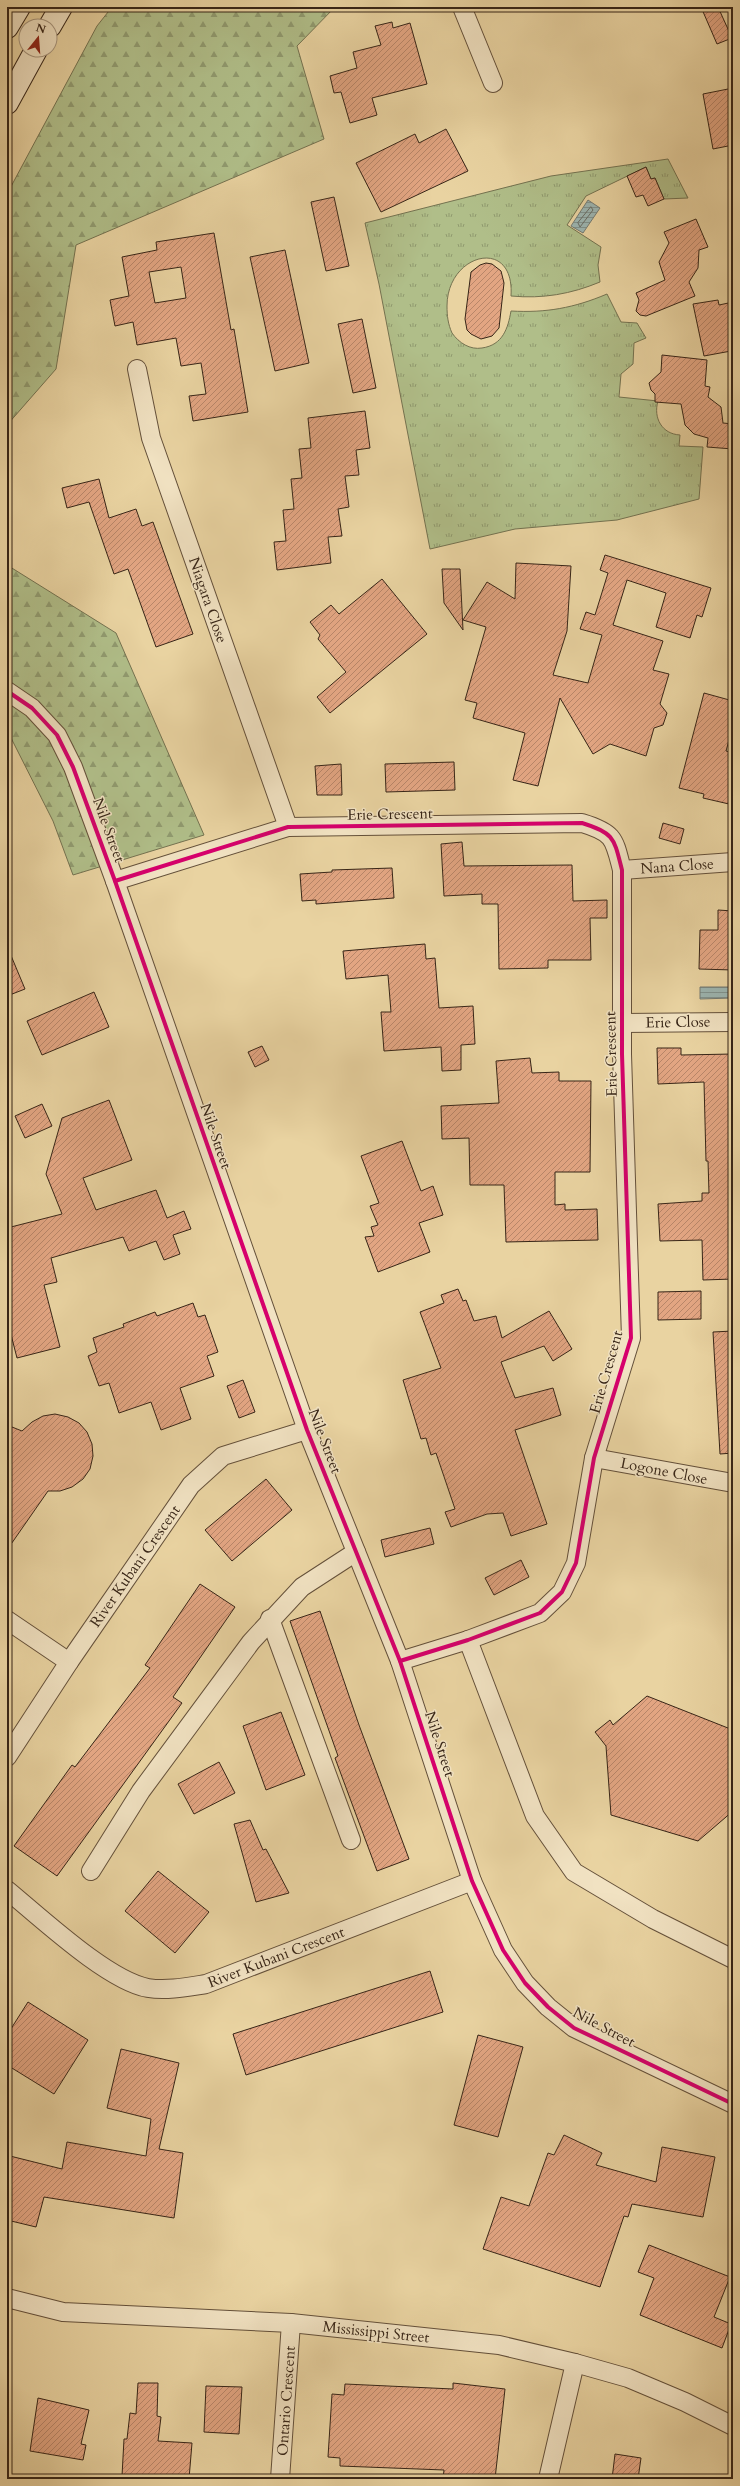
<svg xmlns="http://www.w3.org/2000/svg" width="740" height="2486" font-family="Cardo,serif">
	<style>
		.grass { fill: url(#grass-tufts); stroke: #747250 }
		.forest { fill: url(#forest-firs); stroke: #747250 }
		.water { fill: url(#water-rules); stroke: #747b73 }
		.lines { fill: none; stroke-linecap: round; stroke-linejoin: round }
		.shore { stroke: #6a6d64; stroke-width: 1 }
		.building { fill: url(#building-hatch); stroke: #372517; fill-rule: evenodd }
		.street-casing { stroke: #64503a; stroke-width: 20 }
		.secondary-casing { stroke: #372517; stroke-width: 24 }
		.street { stroke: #f1e2c2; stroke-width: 18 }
		.secondary { stroke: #f1e2c2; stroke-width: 22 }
		.cycleway-casing { stroke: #f1e2c2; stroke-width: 6 }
		.cycleway { stroke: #d6006c; stroke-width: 4 }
		.labels { text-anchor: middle; stroke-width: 3; stroke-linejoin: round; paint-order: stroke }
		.street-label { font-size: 15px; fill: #372517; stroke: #f1e2c2 }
	</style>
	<defs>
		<pattern id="grass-tufts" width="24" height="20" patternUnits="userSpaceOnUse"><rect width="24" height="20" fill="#b0be89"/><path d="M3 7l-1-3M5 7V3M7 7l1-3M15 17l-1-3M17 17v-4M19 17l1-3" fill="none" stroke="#909a6f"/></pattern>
		<pattern id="forest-firs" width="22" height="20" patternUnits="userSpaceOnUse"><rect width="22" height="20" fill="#b0be89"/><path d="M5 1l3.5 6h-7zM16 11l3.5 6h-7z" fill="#909a6f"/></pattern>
		<pattern id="water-rules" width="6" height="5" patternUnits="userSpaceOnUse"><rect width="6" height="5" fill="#9cb5b1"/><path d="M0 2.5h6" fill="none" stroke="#80938f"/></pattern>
		<pattern id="building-hatch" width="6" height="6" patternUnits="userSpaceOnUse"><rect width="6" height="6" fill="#e2a582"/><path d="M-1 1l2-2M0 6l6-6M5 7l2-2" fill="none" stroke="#b88669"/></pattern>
	</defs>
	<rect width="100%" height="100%" fill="#e9d3a1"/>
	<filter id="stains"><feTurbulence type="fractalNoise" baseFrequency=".005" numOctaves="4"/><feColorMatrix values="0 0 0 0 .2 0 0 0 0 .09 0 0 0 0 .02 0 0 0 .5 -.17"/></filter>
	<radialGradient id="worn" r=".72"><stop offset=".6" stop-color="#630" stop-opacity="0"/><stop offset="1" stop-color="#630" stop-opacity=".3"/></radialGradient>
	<!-- grass -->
	<path class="grass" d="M 668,159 L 688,198 L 664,199 L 655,178 L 651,179 L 646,167 L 586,196 L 567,225 L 601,247 L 598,265 L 600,282 C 571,294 543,299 511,296 C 515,236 447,253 447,306 C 447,316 448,324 452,333 C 459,343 470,350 482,348 C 503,345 508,328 511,311 C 546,313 574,308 607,294 L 621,322 L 637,323 L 646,338 L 634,343 L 633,364 L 621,374 L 619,397 L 658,401 C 653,418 662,434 680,435 L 679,446 L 703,447 L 699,499 L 617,520 L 515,529 L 430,549 L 379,284 L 365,223 L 551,176 Z"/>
	<!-- forest -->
	<g class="forest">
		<polygon points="112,7 335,7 297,46 324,139 76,245 56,369 7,425 7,194 97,26"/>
		<polygon points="7,565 116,633 204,835 73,875 53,821 7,730"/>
	</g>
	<!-- water -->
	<g class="water">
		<polygon points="588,200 600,208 583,233 571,226"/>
		<polygon points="700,987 731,987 732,998 700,999"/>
	</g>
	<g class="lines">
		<!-- shore -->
		<polygon class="shore" points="591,207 593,210 580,227 578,223"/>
	</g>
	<!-- building -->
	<g class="building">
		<polygon points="701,7 718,7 732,38 717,44"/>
		<polygon points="392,22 393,28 410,23 427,84 372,98 377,115 350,123 341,92 334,93 330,76 357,68 353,52 381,45 375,26"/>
		<polygon points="733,88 733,145 713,149 703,94"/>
		<polygon points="446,129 468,171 381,212 356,163 415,134 419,143"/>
		<polygon points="646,167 651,179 655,178 664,199 648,206 643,195 636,197 627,176"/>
		<polygon points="334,197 349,266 326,271 311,202"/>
		<polygon points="696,219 708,247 699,250 698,268 689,282 695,296 646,316 640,315 636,311 639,300 636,293 665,280 659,262 669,243 664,232"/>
		<path d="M 214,233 L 231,330 L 234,329 L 248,412 L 193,421 L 189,396 L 206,394 L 201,363 L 181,366 L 176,338 L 137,345 L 133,322 L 115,326 L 110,300 L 129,296 L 122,257 L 157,250 L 156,242 ZM 181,267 L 186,298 L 155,303 L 149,272 Z"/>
		<polygon points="285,250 309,363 275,371 250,257"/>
		<polygon points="486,263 492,264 501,271 504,283 499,328 492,336 481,339 471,334 467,330 465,319 471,272 480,265"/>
		<polygon points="718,300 719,305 733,302 733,344 730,345 731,351 704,356 693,304"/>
		<polygon points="362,319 376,388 353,393 338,324"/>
		<polygon points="662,355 707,360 705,386 710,387 708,397 721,407 723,423 733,424 733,449 707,447 708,438 694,434 685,425 681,404 655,402 655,394 651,390 649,383 661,372"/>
		<polygon points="365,411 370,448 356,450 359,475 345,476 349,507 338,509 342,536 328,537 331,563 277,570 274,542 286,541 283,510 294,509 291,479 302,478 299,449 311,448 308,418"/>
		<polygon points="99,479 109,518 136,509 142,526 153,522 193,634 156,647 128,569 114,574 89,502 67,508 62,488"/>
		<polygon points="605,555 711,588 702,617 697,615 690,638 656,627 666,593 627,580 613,625 663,641 653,670 669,674 660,704 667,713 663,725 654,728 646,756 610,744 593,754 560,698 538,786 513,780 525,733 473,718 477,703 465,700 486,627 463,620 487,582 515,599 516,563 571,566 567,631 553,675 588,683 602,635 580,629 586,612 595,615 608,573 600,570"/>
		<polygon points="442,569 460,569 463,630 444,603"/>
		<polygon points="382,579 427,634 330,713 317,697 346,672 318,639 320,635 310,622 331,605 339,614"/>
		<polygon points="704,693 733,701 733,726 726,751 733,753 733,801 730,801 729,804 703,798 704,794 679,788"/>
		<polygon points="454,762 455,790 386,792 385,764"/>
		<polygon points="341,764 342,795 317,795 315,766"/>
		<polygon points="663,823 684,829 680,844 659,838"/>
		<polygon points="462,842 464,866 572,865 573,901 607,900 607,918 590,918 591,960 548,960 548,968 499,969 498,904 482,904 482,894 444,896 441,844"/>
		<polygon points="392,868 394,898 316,904 316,900 302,901 300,874 332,872 332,870"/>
		<polygon points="718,910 733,911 733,970 699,969 700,930 718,930"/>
		<polygon points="425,944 426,959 435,958 439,1008 473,1006 475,1044 461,1045 461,1070 442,1071 441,1047 384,1051 381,1012 391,1012 388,975 346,979 343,951"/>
		<polygon points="7,946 25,989 7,996"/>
		<polygon points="94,992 109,1027 42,1055 27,1021"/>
		<polygon points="262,1046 269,1060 255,1067 248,1052"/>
		<polygon points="657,1048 681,1048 681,1055 733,1054 733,1279 703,1280 702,1240 660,1241 658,1204 702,1201 702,1193 709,1193 708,1161 706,1161 704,1082 658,1084"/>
		<polygon points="530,1058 532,1073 559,1072 559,1081 591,1081 590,1172 555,1172 555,1205 565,1204 565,1210 597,1209 598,1240 506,1242 504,1185 470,1185 469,1138 442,1139 441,1106 499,1103 496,1061"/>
		<polygon points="109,1100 132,1160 83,1178 96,1210 156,1190 167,1218 184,1211 191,1229 173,1235 180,1254 164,1260 156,1241 129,1251 123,1237 51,1258 57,1282 44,1285 60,1347 17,1358 7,1319 7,1228 62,1214 46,1174 62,1118"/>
		<polygon points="42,1104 52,1126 25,1138 15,1116"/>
		<polygon points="402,1141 421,1191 433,1186 443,1215 419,1223 430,1252 378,1272 365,1237 374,1236 371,1227 378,1225 370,1206 379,1203 361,1156"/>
		<polygon points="458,1289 463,1301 466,1300 474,1321 496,1316 502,1338 549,1311 572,1349 553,1361 544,1346 501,1362 515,1398 553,1388 561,1415 515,1430 547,1524 511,1536 503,1513 487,1514 451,1527 445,1512 455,1509 436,1453 431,1455 426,1438 421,1439 403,1380 441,1368 420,1312 444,1303 441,1295"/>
		<polygon points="701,1291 701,1319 658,1320 658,1292"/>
		<polygon points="193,1303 198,1317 205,1315 218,1352 207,1356 214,1376 180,1388 191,1419 161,1430 151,1402 119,1413 109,1383 99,1386 88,1356 97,1352 93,1338 124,1327 123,1324 155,1312 157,1316"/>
		<polygon points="733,1331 733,1453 720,1454 713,1332"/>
		<polygon points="243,1380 255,1412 239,1418 227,1386"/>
		<polygon points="55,1414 68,1417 79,1423 87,1432 92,1444 93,1456 90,1469 83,1479 72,1487 60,1491 48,1491 7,1550 7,1425 22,1431 32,1422 43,1416"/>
		<polygon points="266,1479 292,1510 232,1561 205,1530"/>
		<polygon points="430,1528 434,1544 385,1557 381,1540"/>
		<polygon points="521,1560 529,1577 494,1595 485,1578"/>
		<polygon points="200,1584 235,1607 173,1697 182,1703 57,1876 14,1846 72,1765 75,1767 150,1668 145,1665"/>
		<polygon points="320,1611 359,1725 409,1859 377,1871 335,1758 338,1756 290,1621"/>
		<polygon points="647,1696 733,1730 733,1811 698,1841 611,1815 606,1746 595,1732 610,1720 613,1725"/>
		<polygon points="281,1712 305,1775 266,1790 243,1726"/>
		<polygon points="219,1762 235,1793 194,1814 178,1784"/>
		<polygon points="250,1820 263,1850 266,1849 289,1893 256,1902 234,1824"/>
		<polygon points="158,1871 209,1912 175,1953 125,1911"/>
		<polygon points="430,1971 443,2012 246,2075 233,2034"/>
		<polygon points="28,2002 88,2040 54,2094 7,2065 7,2035"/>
		<polygon points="478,2035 523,2047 498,2137 454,2125"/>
		<polygon points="121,2049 179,2063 159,2149 183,2153 174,2218 44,2197 36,2227 7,2220 7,2167 10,2156 62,2169 67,2142 146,2156 151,2119 107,2108"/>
		<polygon points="564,2135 602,2153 596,2165 656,2182 662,2147 715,2157 703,2217 632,2204 628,2217 624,2216 600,2287 483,2249 501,2197 529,2206 548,2153 554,2155"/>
		<polygon points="649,2245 730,2277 714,2317 731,2324 722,2348 640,2315 654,2278 638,2272"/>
		<polygon points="138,2383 158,2383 157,2416 161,2417 158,2441 192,2443 189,2479 122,2476 124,2439 127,2439 130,2413 136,2414"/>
		<polygon points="453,2383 505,2389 495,2479 443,2479 444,2470 340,2466 340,2458 328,2457 332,2394 344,2395 345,2384 453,2389"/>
		<polygon points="206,2386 242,2387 239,2434 204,2432"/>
		<polygon points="38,2398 89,2410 81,2444 86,2445 83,2460 30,2451"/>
		<polygon points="615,2454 641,2458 638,2479 612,2479"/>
	</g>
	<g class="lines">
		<defs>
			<g id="street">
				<polyline points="462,7 493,83"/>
				<polyline points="137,369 151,438 288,827"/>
				<polyline points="7,691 32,708 57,735 73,767 115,881 307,1430 400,1661 472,1881 503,1950 525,1983 548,2007 574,2028 733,2104"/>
				<polyline points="622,870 733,862"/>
				<path d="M 115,881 L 288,827 L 582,823 C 615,833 614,839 622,870 L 622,1054 L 631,1338 L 594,1458 L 576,1563 L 562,1592 L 540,1613 L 468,1640 L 400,1661"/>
				<polyline points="623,1023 733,1022"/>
				<polyline points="594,1458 733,1483"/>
				<polyline points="270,1619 351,1840"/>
				<polyline points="7,1620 69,1662"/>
				<polyline points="468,1640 535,1816 574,1872 653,1919 733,1959"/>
				<polyline points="7,1757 69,1662 191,1485 223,1456 307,1430"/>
				<polyline points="91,1871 141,1791 251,1642 302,1587 356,1552"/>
				<path d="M 7,1890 C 40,1917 108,1981 148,1988 C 167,1991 187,1987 206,1984 L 472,1881"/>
				<polyline points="7,2298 63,2312 291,2323 499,2345 575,2363 628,2378 685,2402 733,2426"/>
				<polyline points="280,2479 291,2323"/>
				<polyline points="548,2479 575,2363"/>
			</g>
			<g id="secondary">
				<polyline points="50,26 61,7"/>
				<polyline points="7,27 19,7"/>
				<polyline points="7,103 36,50"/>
			</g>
		</defs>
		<!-- street casing -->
		<use href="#street" class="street-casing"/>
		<!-- secondary casing -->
		<use href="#secondary" class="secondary-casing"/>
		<!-- street -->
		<use href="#street" class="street"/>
		<!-- secondary -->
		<use href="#secondary" class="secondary"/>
		<defs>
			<g id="cycleway">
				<polyline points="7,691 32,708 57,735 73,767 115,881 307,1430 400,1661 472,1881 503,1950 525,1983 548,2007 574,2028 733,2104"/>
				<path d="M 115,881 L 288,827 L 582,823 C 615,833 614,839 622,870 L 622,1054 L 631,1338 L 594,1458 L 576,1563 L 562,1592 L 540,1613 L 468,1640 L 400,1661"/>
			</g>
		</defs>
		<!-- cycleway casing -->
		<use href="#cycleway" class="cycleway-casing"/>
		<!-- cycleway -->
		<use href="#cycleway" class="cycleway"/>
	</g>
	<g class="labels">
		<!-- street labels -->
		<g class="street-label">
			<text transform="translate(208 600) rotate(71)" y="5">Niagara Close</text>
			<text transform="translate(390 814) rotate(-1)" y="5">Erie Crescent</text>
			<text transform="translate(109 830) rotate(70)" y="5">Nile Street</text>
			<text transform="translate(677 866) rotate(-4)" y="5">Nana Close</text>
			<text transform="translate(678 1022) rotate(-1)" y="5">Erie Close</text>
			<text transform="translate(611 1054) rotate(-91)" y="5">Erie Crescent</text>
			<text transform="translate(216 1136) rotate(71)" y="5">Nile Street</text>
			<text transform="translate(606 1372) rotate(-74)" y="5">Erie Crescent</text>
			<text transform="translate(325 1441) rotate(69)" y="5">Nile Street</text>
			<text transform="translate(664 1471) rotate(11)" y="5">Logone Close</text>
			<text transform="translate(135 1566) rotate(-55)" y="5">River Kubani Crescent</text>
			<text transform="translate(440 1744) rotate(72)" y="5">Nile Street</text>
			<text transform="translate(276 1957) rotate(-21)" y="5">River Kubani Crescent</text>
			<text transform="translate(604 2027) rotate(28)" y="5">Nile Street</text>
			<text transform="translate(376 2332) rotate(6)" y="5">Mississippi Street</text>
			<text transform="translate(286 2401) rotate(-86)" y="5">Ontario Crescent</text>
		</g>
	</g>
	<!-- margin -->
	<rect width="740" height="2486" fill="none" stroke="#e9d3a1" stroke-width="24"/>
	<rect x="8" y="8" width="724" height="2470" fill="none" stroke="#372517" stroke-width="2"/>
	<rect x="12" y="12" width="716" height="2462" fill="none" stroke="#372517"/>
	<!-- north arrow -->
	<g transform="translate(38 38) rotate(17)"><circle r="19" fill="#f1e2c2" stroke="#a7967e"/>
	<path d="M0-3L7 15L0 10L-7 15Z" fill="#8f2418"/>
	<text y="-6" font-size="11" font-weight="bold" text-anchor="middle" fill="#372517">N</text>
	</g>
	<rect width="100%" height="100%" filter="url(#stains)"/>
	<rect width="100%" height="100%" fill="url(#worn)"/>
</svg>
